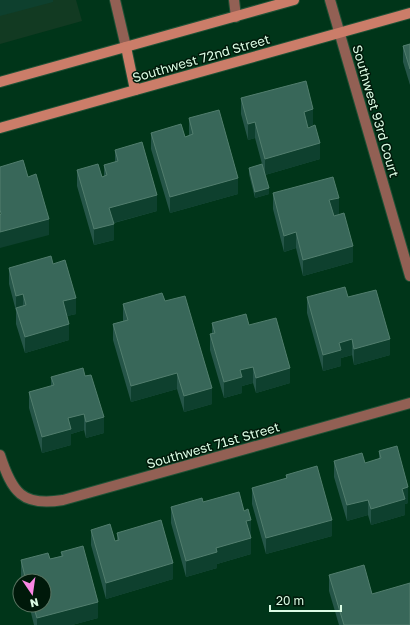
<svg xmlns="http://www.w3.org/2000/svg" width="410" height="625" font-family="'Golos Text',sans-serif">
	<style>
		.built { fill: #123a22 }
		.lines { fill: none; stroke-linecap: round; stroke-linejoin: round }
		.service-casing { stroke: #1f5135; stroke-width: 12 }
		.minor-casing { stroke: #1f5135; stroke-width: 12 }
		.secondary-casing { stroke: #1f5135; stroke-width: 12 }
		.service { stroke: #926054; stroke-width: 10 }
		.minor { stroke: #926054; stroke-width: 10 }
		.secondary { stroke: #cb7d69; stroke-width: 10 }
		.wall { fill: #255548 }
		.shaded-wall { fill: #0e402e }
		.building { fill: #386759; stroke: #527e6e }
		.labels { text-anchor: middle; stroke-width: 3; stroke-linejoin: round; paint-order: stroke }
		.street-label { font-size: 13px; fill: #dbfce4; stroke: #00190a }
	</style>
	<rect width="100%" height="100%" fill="#003519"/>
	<!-- built -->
	<polygon class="built" points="0,0 76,0 82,21 0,44"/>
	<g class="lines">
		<defs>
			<polyline id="service" points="234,0 236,17"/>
			<g id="minor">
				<polyline points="115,0 126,47"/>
				<polyline points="330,0 410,276"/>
				<path d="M 0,455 C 12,492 22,507 63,500 L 410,403"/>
			</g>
			<g id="secondary">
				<polyline points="126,47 135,90"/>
				<polyline points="0,82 294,0"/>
				<polyline points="0,128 410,13"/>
			</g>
		</defs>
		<!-- service casing -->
		<use href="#service" class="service-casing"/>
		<!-- minor casing -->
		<use href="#minor" class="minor-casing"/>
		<!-- secondary casing -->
		<use href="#secondary" class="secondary-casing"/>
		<!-- service -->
		<use href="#service" class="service"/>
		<!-- minor -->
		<use href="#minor" class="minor"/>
		<!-- secondary -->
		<use href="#secondary" class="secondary"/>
	</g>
	<!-- wall -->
	<g class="wall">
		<polygon points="410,44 410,85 403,62 403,46"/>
		<polygon points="241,98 313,125 308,126 320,159 265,175 255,138 248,140 241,114"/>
		<polygon points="189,118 238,194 170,213 151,149 151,133 185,137 189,136"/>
		<polygon points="115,150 157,211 114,223 114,240 94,245 77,186 77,170 102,177 104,176 104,165 115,162"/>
		<polygon points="249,168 269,194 255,198 249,174"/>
		<polygon points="273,193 339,214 334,215 353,262 303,276 296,248 284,252 273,209"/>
		<polygon points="53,264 76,314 67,316 69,340 25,353 16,324 16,311 9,284 9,268"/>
		<polygon points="307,297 348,297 390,355 354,365 352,355 341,358 341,366 323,371 307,313"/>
		<polygon points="165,301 212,404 184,412 177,389 131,402 113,340 113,324 123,321 123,304"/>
		<polygon points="212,323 249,325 290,383 256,393 253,383 242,386 242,393 224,398 210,350 210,334 212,334"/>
		<polygon points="51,377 104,433 86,438 84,430 71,434 71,445 42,453 29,408 29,392 51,386"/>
		<polygon points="379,451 408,503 405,504 405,515 371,525 368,515 347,521 334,477 334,461 365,463 379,459"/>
		<polygon points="286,475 332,536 266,554 252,504 252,488 286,479"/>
		<polygon points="203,502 251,536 251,554 217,564 217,568 186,577 171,523 171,507"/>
		<polygon points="91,530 115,541 117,541 117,533 173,579 106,599 91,545"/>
		<polygon points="61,552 98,618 72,625 34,625 29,605 44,605 44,581 22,581 21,576 21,560 50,559 61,556"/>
		<polygon points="329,575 372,594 410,625 339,625 329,591"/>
	</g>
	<!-- shaded-wall -->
	<g class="shaded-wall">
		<polygon points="0,0 53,0 53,2 0,16"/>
		<polygon points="313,109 313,125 304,128 304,112"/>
		<polygon points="255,122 255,138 248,140 248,124"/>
		<polygon points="320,143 320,159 265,175 265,159"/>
		<polygon points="238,178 238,194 170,213 170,197"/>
		<polygon points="269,188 269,194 255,198 255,192"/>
		<polygon points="157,195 157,211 109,224 109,208"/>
		<polygon points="339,198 339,214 329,216 329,200"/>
		<polygon points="49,219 49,235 0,248 0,232"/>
		<polygon points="114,224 114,240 94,245 94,229"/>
		<polygon points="296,232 296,248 284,252 284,236"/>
		<polygon points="353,246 353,262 303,276 303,260"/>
		<polygon points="23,294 23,310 16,308 16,296"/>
		<polygon points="76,298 76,314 63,317 63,301"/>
		<polygon points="69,324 69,340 25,353 25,337"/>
		<polygon points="352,339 352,355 341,358 341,366 323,371 323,355 339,343"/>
		<polygon points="390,339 390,355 354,365 354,349"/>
		<polygon points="253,367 253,383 242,386 242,393 224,398 224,382 240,370"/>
		<polygon points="290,368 290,383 256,393 256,378"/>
		<polygon points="177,373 177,389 131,402 131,386"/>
		<polygon points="212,388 212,404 184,412 184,396"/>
		<polygon points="84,414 84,430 71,434 71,445 42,453 42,437 68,418"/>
		<polygon points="104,417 104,433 86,438 86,422"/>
		<polygon points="408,487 408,503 405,504 405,515 371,525 371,509 402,489"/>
		<polygon points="368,500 368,515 347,521 347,505"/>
		<polygon points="251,520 251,536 246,537 246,521"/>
		<polygon points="332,520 332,536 266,554 266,538"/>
		<polygon points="251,538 251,554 217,564 217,568 186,577 186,561 216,548"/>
		<polygon points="173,563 173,579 106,599 106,583"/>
		<polygon points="98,602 98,618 72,625 37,625 37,618"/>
	</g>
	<!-- building -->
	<g class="building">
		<polygon points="410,44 410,69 403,46"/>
		<polygon points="306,81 313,109 304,112 308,128 315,125 320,143 265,159 255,122 248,124 241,98"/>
		<polygon points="219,110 238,178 170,197 151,133 181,124 185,137 193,134 189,118"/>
		<polygon points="142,142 157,195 109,208 114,224 94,229 77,170 98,164 102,177 107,175 104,165 118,161 115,150"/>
		<polygon points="23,160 28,177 36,174 49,219 0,232 0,215 1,214 0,209 0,167"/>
		<polygon points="262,164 269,188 255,192 249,168"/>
		<polygon points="333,177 339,198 329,200 334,216 344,213 353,246 303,260 296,232 284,236 273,193"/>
		<polygon points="51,256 53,264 65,260 76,298 63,301 69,324 25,337 16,308 26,305 23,294 16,296 9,268"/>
		<polygon points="345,287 348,297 376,290 390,339 354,349 352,339 339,343 341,350 323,355 307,297"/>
		<polygon points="162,293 165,301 185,296 212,388 184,396 177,373 131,386 113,324 128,320 123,304"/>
		<polygon points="246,314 249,325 276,318 290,368 256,378 253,367 240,370 242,377 224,382 210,334 215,333 212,323"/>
		<polygon points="83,368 85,376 91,375 104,417 86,422 84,414 68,418 71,429 42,437 29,392 54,385 51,377"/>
		<polygon points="397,446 408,487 402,489 405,499 371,509 368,500 347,505 334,461 362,453 365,463 381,458 379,451"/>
		<polygon points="317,466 332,520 266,538 252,488 287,478 286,475"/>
		<polygon points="239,492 244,511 248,509 251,520 246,521 251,538 216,548 217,552 186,561 171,507 202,498 203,502"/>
		<polygon points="161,520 173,563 106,583 91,530 110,524 115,541 119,540 117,533"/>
		<polygon points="83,546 98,602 37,618 33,605 44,605 44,581 26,581 21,560 48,553 50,559 63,556 61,552"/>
		<polygon points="364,565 372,594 410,583 410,625 344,625 329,575"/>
	</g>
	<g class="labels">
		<!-- street labels -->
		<g class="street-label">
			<text transform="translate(201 58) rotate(-16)" y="5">Southwest 72nd Street</text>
			<text transform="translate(376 111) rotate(74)" y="5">Southwest 93rd Court</text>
			<text transform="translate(213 445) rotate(-16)" y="5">Southwest 71st Street</text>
		</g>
	</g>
	<!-- north arrow -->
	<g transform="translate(32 593) rotate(167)"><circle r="19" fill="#00190a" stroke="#587461"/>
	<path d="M0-3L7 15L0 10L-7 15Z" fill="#fb87e5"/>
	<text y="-6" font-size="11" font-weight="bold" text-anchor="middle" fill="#dbfce4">N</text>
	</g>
	<!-- scale -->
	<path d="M270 605v6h71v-6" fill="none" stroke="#dbfce4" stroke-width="2"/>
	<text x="276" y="605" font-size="12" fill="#dbfce4" stroke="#00190a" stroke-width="3" paint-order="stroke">20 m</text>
</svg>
